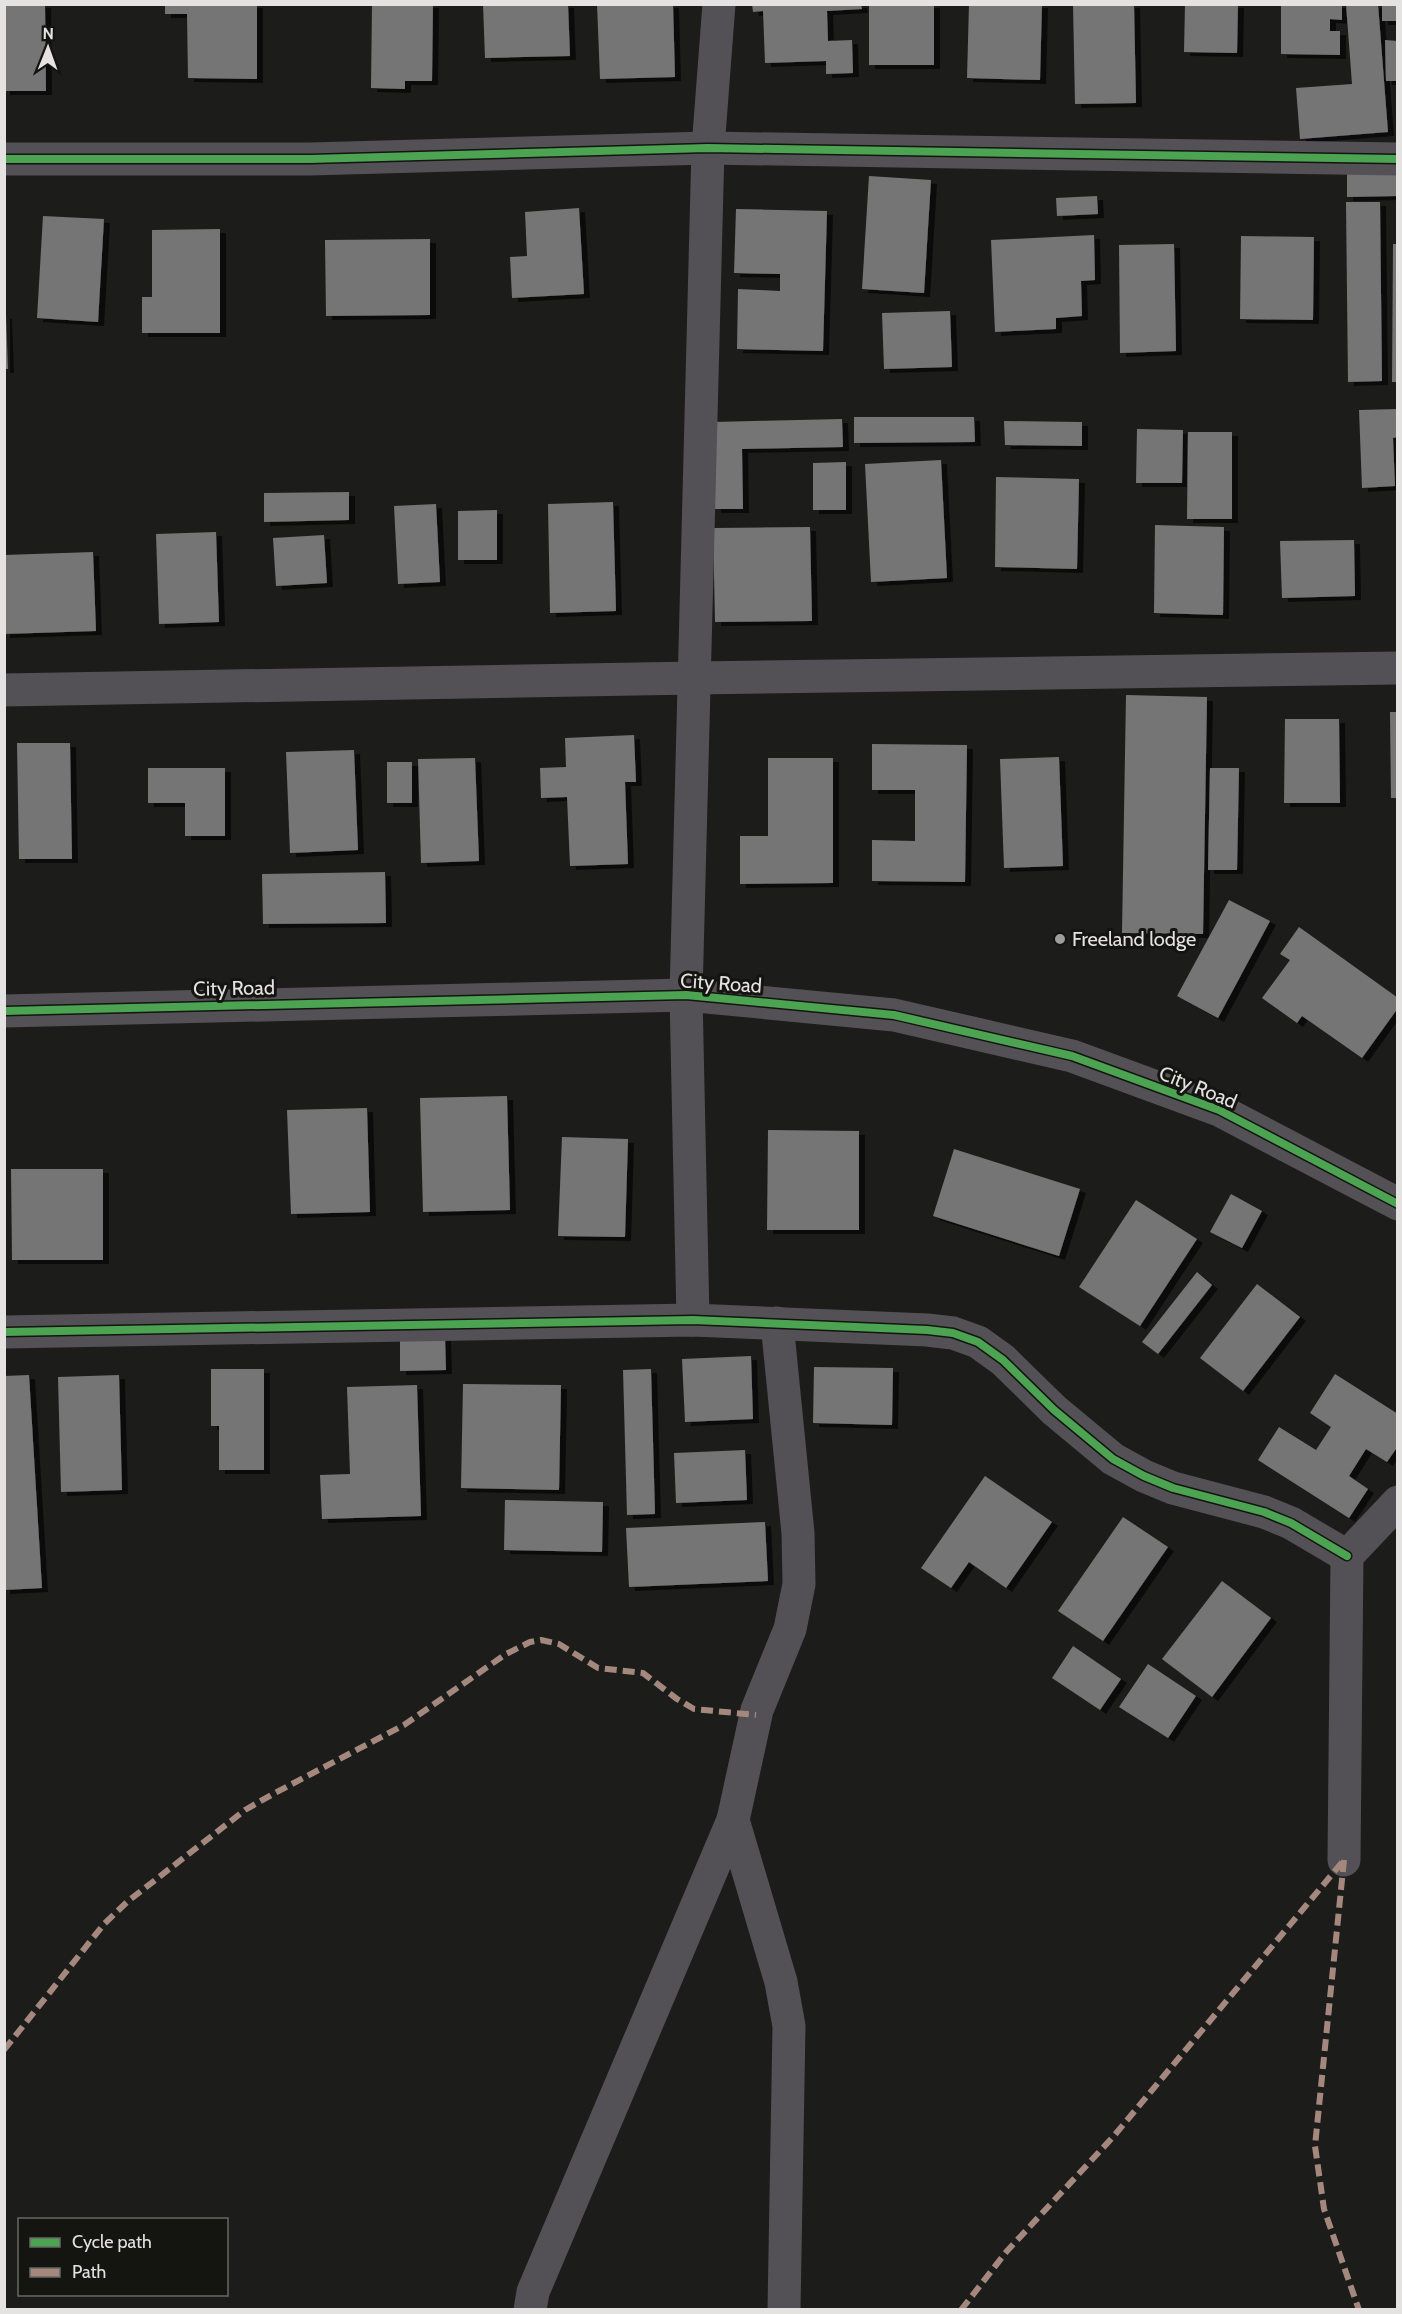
<svg xmlns="http://www.w3.org/2000/svg" width="1402" height="2314" font-family="Cabin,sans-serif">
	<style>
		.building { fill: #767574; filter: url(#shadow) }
		.lines { fill: none; stroke-linecap: round; stroke-linejoin: round }
		.minor { stroke: #535155; stroke-width: 33 }
		.quiet { stroke: #a5887d; stroke-width: 6; stroke-dasharray: 12 6; stroke-linecap: butt }
		.cycleway-casing { stroke: #141411; stroke-width: 11 }
		.cycleway { stroke: #4ca352; stroke-width: 8 }
		.poi-dot { fill: #9e9d9c; stroke: #141411; stroke-width: 2 }
		.labels { text-anchor: middle; stroke-width: 6; stroke-linejoin: round; paint-order: stroke }
		.poi-label { font-size: 20px; fill: #e4e3e1; stroke: #141411; text-anchor: start }
		.street-label { font-size: 20px; fill: #e4e3e1; stroke: #141411 }
	</style>
	<defs>
		<filter id="shadow"><feDropShadow dx="6" dy="4" stdDeviation="0" flood-color="#0009"/></filter>
	</defs>
	<rect width="100%" height="100%" fill="#1c1c1b"/>
	<!-- building -->
	<g class="building">
		<polygon points="4,4 45,4 46,91 4,91"/>
		<polygon points="165,4 257,4 257,79 188,78 187,14 165,14"/>
		<polygon points="372,4 433,4 432,81 405,81 405,89 371,88"/>
		<polygon points="483,4 568,4 570,56 485,58"/>
		<polygon points="597,4 673,4 675,77 600,79"/>
		<polygon points="752,4 861,4 862,9 827,11 828,41 852,40 853,73 826,74 826,61 765,63 763,11 753,12"/>
		<rect x="869" y="4" width="65" height="61"/>
		<polygon points="969,4 1042,4 1040,80 967,78"/>
		<polygon points="1073,4 1134,4 1136,103 1075,104"/>
		<polygon points="1185,4 1238,4 1237,53 1184,52"/>
		<polygon points="1281,4 1342,4 1342,20 1330,19 1330,31 1340,31 1340,55 1281,54"/>
		<polygon points="1346,4 1378,4 1388,132 1300,139 1296,88 1352,84"/>
		<rect x="1382" y="4" width="16" height="17"/>
		<polygon points="1385,40 1398,41 1398,81 1386,81"/>
		<polygon points="1398,163 1398,196 1347,197 1347,165"/>
		<polygon points="869,176 931,180 924,293 862,289"/>
		<polygon points="1097,196 1098,214 1057,216 1056,198"/>
		<polygon points="1346,202 1380,202 1382,381 1348,382"/>
		<polygon points="579,208 584,294 512,298 510,257 527,256 525,212"/>
		<polygon points="736,209 827,211 823,351 737,349 738,289 780,291 780,274 734,273"/>
		<polygon points="43,216 104,219 98,322 37,318"/>
		<polygon points="220,229 220,333 142,333 142,297 152,297 152,230"/>
		<polygon points="1094,235 1095,280 1081,281 1082,316 1056,318 1056,329 995,332 991,240"/>
		<polygon points="1241,236 1314,237 1313,320 1240,319"/>
		<polygon points="430,239 430,315 326,316 325,240"/>
		<polygon points="1174,244 1176,351 1120,353 1119,245"/>
		<polygon points="1393,244 1398,244 1398,382 1392,382"/>
		<polygon points="950,311 952,367 884,369 882,313"/>
		<polygon points="4,315 6,315 8,369 4,369"/>
		<polygon points="1398,409 1398,437 1393,438 1395,486 1362,488 1359,410"/>
		<polygon points="854,417 974,417 975,442 854,443"/>
		<polygon points="842,419 843,447 742,449 743,509 715,509 713,422"/>
		<polygon points="1004,421 1082,422 1082,446 1005,445"/>
		<polygon points="1137,429 1183,430 1182,483 1136,483"/>
		<polygon points="1188,432 1232,432 1232,519 1187,519"/>
		<polygon points="941,460 947,578 871,582 865,464"/>
		<polygon points="846,462 846,510 813,510 813,463"/>
		<polygon points="996,477 1079,479 1077,569 995,567"/>
		<polygon points="349,492 349,520 264,522 264,493"/>
		<polygon points="613,502 616,611 550,613 548,504"/>
		<polygon points="436,504 440,582 398,584 394,506"/>
		<polygon points="497,510 497,560 458,560 458,511"/>
		<polygon points="1155,525 1224,527 1223,615 1154,613"/>
		<polygon points="810,527 812,621 715,622 713,528"/>
		<polygon points="216,532 219,622 159,624 156,534"/>
		<polygon points="324,535 327,583 276,586 273,538"/>
		<polygon points="1354,540 1355,596 1282,598 1280,541"/>
		<polygon points="93,552 96,631 4,634 4,555"/>
		<polygon points="1126,695 1207,697 1203,934 1122,933"/>
		<polygon points="1390,712 1398,712 1398,798 1391,798"/>
		<polygon points="1285,719 1339,719 1340,803 1284,803"/>
		<polygon points="634,735 636,782 625,782 628,864 570,866 567,797 541,798 540,768 566,767 565,738"/>
		<polygon points="17,743 70,743 72,859 19,859"/>
		<polygon points="872,744 967,745 965,882 872,881 872,840 915,841 915,790 872,790"/>
		<polygon points="354,750 358,850 290,853 286,752"/>
		<polygon points="1059,757 1063,866 1004,868 1000,759"/>
		<polygon points="475,758 479,861 421,863 418,759"/>
		<polygon points="768,758 833,758 833,883 740,884 740,836 768,836"/>
		<rect x="387" y="762" width="25" height="41"/>
		<polygon points="148,768 225,768 225,836 185,836 185,803 148,803"/>
		<polygon points="1210,768 1239,768 1237,870 1208,870"/>
		<polygon points="385,872 386,923 263,924 262,874"/>
		<polygon points="1229,900 1270,921 1218,1018 1177,996"/>
		<polygon points="1299,927 1398,998 1398,1008 1362,1058 1302,1016 1297,1023 1262,998 1290,960 1280,954"/>
		<polygon points="507,1096 510,1210 423,1212 420,1098"/>
		<polygon points="367,1108 370,1212 291,1214 287,1110"/>
		<polygon points="768,1130 859,1131 859,1230 767,1230"/>
		<polygon points="562,1137 628,1139 625,1237 558,1236"/>
		<polygon points="954,1149 1080,1189 1059,1256 933,1216"/>
		<polygon points="11,1169 103,1169 103,1260 12,1260"/>
		<polygon points="1231,1194 1262,1211 1242,1248 1210,1232"/>
		<polygon points="1136,1200 1197,1239 1140,1326 1079,1287"/>
		<polygon points="1197,1272 1212,1285 1158,1354 1142,1342"/>
		<polygon points="1257,1284 1300,1317 1243,1391 1200,1358"/>
		<polygon points="445,1337 446,1370 400,1371 400,1338"/>
		<polygon points="751,1356 753,1419 685,1422 682,1359"/>
		<polygon points="814,1367 893,1368 892,1425 813,1423"/>
		<polygon points="211,1369 264,1369 264,1470 219,1470 219,1426 211,1426"/>
		<polygon points="651,1369 655,1514 627,1515 623,1370"/>
		<polygon points="1335,1374 1398,1414 1398,1446 1387,1462 1366,1449 1349,1476 1368,1489 1349,1518 1258,1460 1279,1427 1316,1450 1331,1427 1310,1413"/>
		<polygon points="29,1375 42,1588 4,1590 4,1376"/>
		<polygon points="119,1375 122,1490 61,1492 58,1377"/>
		<polygon points="463,1384 561,1385 559,1490 461,1488"/>
		<polygon points="417,1385 421,1516 322,1519 320,1475 350,1474 347,1387"/>
		<polygon points="745,1450 747,1500 676,1503 674,1453"/>
		<polygon points="985,1476 1052,1522 1006,1588 969,1562 951,1588 921,1568"/>
		<polygon points="505,1500 603,1502 602,1552 504,1550"/>
		<polygon points="1123,1517 1168,1547 1103,1641 1058,1611"/>
		<polygon points="765,1522 768,1581 629,1587 626,1528"/>
		<polygon points="1222,1581 1271,1618 1212,1697 1162,1659"/>
		<polygon points="1073,1646 1121,1679 1100,1710 1052,1678"/>
		<polygon points="1148,1664 1196,1696 1168,1738 1119,1707"/>
	</g>
	<g class="lines">
		<!-- minor -->
		<g class="minor">
			<polyline points="4,159 310,159 708,148 1398,159"/>
			<polyline points="4,690 694,678 1398,668"/>
			<polyline points="4,1011 686,995 894,1015 1072,1056 1219,1110 1398,1204"/>
			<polyline points="693,1320 686,995 708,148 719,4"/>
			<polyline points="777,1323 798,1533 799,1584 790,1629 757,1710 733,1820 781,1982 789,2026 784,2310"/>
			<polyline points="4,1332 693,1320 927,1330 953,1333 978,1342 1003,1360 1054,1410 1113,1459 1144,1476 1173,1488 1264,1512 1291,1523 1347,1556"/>
			<polyline points="1344,1860 1347,1556 1398,1502"/>
			<polyline points="530,2310 533,2292 733,1820"/>
		</g>
		<!-- quiet -->
		<g class="quiet">
			<polyline points="1344,1860 1315,2146 1324,2209 1359,2310"/>
			<polyline points="4,2050 104,1924 127,1902 245,1810 273,1794 404,1725 506,1654 530,1642 541,1640 559,1644 598,1668 643,1673 677,1699 694,1709 756,1715"/>
			<polyline points="961,2310 1007,2251 1113,2137 1344,1860"/>
		</g>
		<defs>
			<g id="cycleway">
				<polyline points="4,159 310,159 708,148 1398,159"/>
				<polyline points="4,1011 686,995 894,1015 1072,1056 1219,1110 1398,1204"/>
				<polyline points="4,1332 693,1320 927,1330 953,1333 978,1342 1003,1360 1054,1410 1113,1459 1144,1476 1173,1488 1264,1512 1291,1523 1347,1556"/>
			</g>
		</defs>
		<!-- cycleway casing -->
		<use href="#cycleway" class="cycleway-casing"/>
		<!-- cycleway -->
		<use href="#cycleway" class="cycleway"/>
	</g>
	<!-- markers -->
	<circle class="poi-dot" cx="1060" cy="939" r="6"/>
	<g class="labels">
		<!-- poi labels -->
		<g class="poi-label">
			<text x="1072" y="946">Freeland lodge</text>
		</g>
		<!-- street labels -->
		<g class="street-label">
			<text transform="translate(721 983) rotate(4)" y="7">City Road</text>
			<text transform="translate(234 988) rotate(-1)" y="7">City Road</text>
			<text transform="translate(1198 1087) rotate(22)" y="7">City Road</text>
		</g>
	</g>
	<!-- border -->
	<rect width="1402" height="2314" fill="none" stroke="#e4e3e1" stroke-width="12"/>
	<!-- legend -->
	<rect x="18" y="2218" width="210" height="78" fill="#141411" stroke="#676764" stroke-width="1.5"/>
	<rect x="30" y="2238" width="30" height="9" fill="#4ca352" stroke="#676764" stroke-width="1.5"/>
	<text x="72" y="2248" font-size="18" fill="#e4e3e1">Cycle path</text>
	<rect x="30" y="2268" width="30" height="9" fill="#a5887d" stroke="#676764" stroke-width="1.5"/>
	<text x="72" y="2278" font-size="18" fill="#e4e3e1">Path</text>
	<!-- north arrow -->
	<g transform="translate(48 48) rotate(1)" stroke="#141411" stroke-width="4.5" paint-order="stroke">
	<path d="M0-4.5L10 22L0 15L-10 22Z" fill="#e4e3e1"/>
	<text y="-9" font-size="16" font-weight="bold" text-anchor="middle" fill="#e4e3e1">N</text>
	</g>
</svg>
